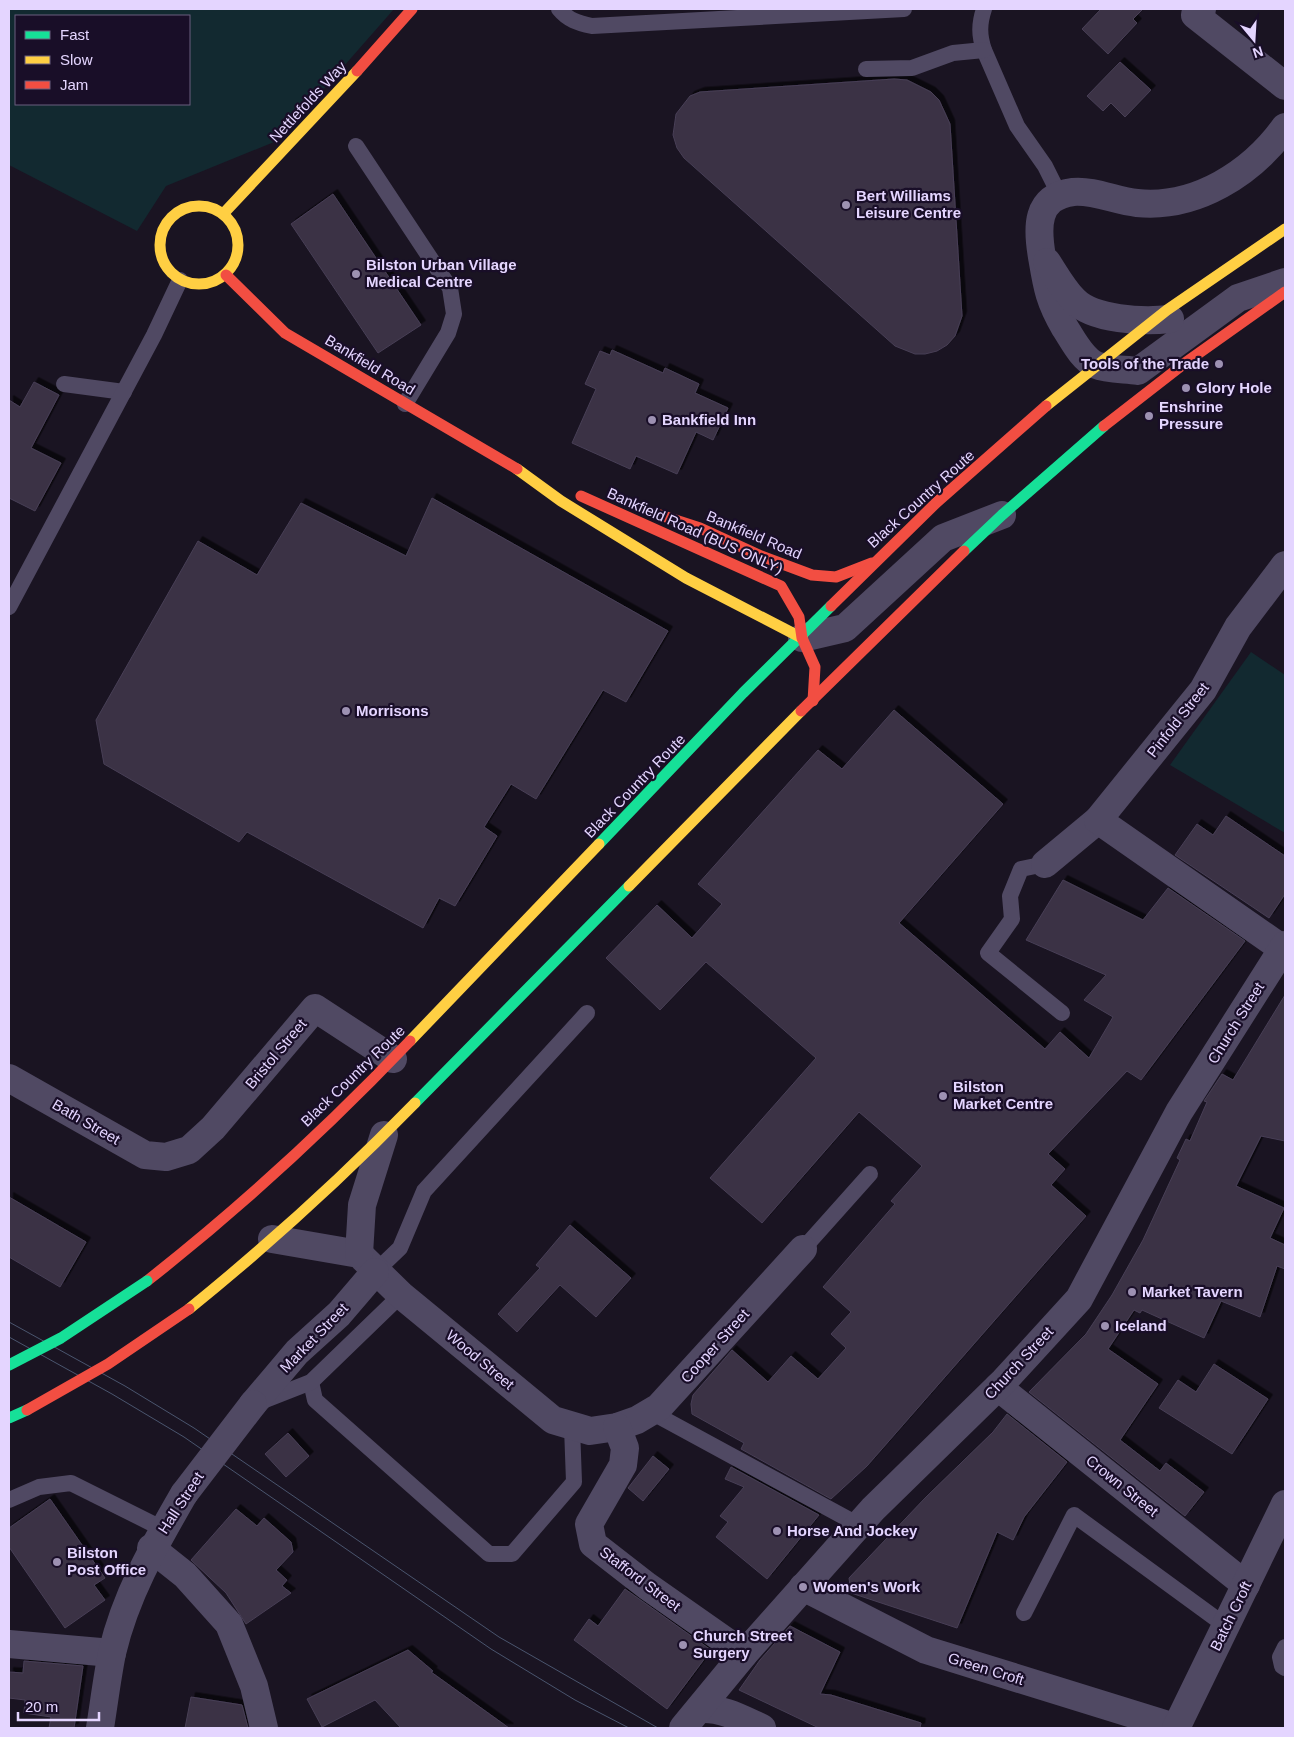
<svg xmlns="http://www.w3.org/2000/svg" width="1294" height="1737" font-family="Arial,sans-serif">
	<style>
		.green { fill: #122930; fill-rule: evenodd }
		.building { fill: #3a3244; stroke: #483f56; filter: url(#shadow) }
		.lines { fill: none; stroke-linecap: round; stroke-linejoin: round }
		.lane { stroke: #504963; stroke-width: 16 }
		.street { stroke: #504963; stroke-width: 28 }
		.fast { stroke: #16e098; stroke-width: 11 }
		.slow { stroke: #ffcf43; stroke-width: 11 }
		.jam { stroke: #f24e42; stroke-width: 11 }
		.tram { stroke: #4a556e; stroke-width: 1 }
		.street-bridge { stroke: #504963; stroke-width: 28 }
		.fast-bridge { stroke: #16e098; stroke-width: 11 }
		.jam-bridge { stroke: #f24e42; stroke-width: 11 }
		.poi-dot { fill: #9d91b2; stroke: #190e28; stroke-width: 2 }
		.labels { text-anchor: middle; stroke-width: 4.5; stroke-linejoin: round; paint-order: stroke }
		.street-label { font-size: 15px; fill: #e4d5ff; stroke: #190e28 }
		.poi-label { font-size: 15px; font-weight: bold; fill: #e4d5ff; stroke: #190e28; text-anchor: start }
	</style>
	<defs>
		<filter id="shadow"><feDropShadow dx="4.5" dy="-4.5" stdDeviation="0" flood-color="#0009"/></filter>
	</defs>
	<rect width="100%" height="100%" fill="#1a1422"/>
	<!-- green -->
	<g class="green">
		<path d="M 9,9 L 394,9 L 279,140 L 166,186 L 137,231 L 9,165 ZM 16,16 L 189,16 L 189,104 L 16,104 Z"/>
		<polygon points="1251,652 1285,675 1285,833 1170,765"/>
	</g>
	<!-- building -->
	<g class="building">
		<polygon points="1101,9 1143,9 1133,19 1137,23 1108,54 1082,29"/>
		<polygon points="1120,62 1151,90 1125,117 1111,103 1103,111 1087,96"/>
		<polygon points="894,79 907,80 931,92 939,100 950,124 962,316 955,336 947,345 937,351 925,354 915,354 895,346 684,158 677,148 673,135 676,114 690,96 700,92"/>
		<polygon points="333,194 421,325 378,353 291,224"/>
		<polygon points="612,350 663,373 665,368 699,384 695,393 728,408 713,440 696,432 677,474 636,456 630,469 572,443 596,389 585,384 600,351 610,355"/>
		<polygon points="34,382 59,395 31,448 61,463 35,511 9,498 9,400 20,407"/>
		<polygon points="432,498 668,631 626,702 603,690 536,799 511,784 484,827 497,836 455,906 439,898 423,928 247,832 239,842 104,764 96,720 198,541 257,575 301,503 406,556"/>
		<polygon points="894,710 1003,804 899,923 1045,1049 1060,1032 1089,1058 1113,1017 1084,1000 1106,975 1026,940 1063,880 1143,920 1168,888 1245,941 1141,1080 1127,1071 1048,1154 1065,1169 1051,1185 1086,1216 867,1466 831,1499 741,1449 744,1443 692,1414 691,1404 693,1395 732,1350 768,1382 791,1356 818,1379 846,1348 831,1334 851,1312 823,1287 895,1204 891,1201 922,1166 859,1112 762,1223 710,1178 816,1058 706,962 660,1010 606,958 657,905 692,938 722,904 698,884 818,750 842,769"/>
		<polygon points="1226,816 1285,856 1285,894 1269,918 1175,855 1197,824 1213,835"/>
		<polygon points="1285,995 1285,1141 1261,1136 1236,1186 1284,1208 1270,1238 1285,1245 1285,1269 1277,1266 1260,1317 1221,1301 1204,1338 1142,1310 1140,1313 1134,1310 1108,1349 1158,1384 1120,1440 1160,1471 1166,1463 1204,1492 1185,1516 1029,1392 1086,1334 1112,1295 1143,1240 1180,1160 1177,1158 1186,1139 1190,1141 1207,1102 1204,1101 1222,1074 1233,1080"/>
		<polygon points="9,1197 86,1242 60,1287 9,1257"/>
		<polygon points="570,1225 631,1278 596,1317 560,1285 517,1332 498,1314 540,1268 536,1265"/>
		<polygon points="1214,1364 1268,1399 1232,1454 1159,1408 1178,1380 1196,1392"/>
		<polygon points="1007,1414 1067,1462 1024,1517 1013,1540 997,1532 957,1628 851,1593 849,1578 926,1497 993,1432"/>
		<polygon points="288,1433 309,1456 286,1477 265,1454"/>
		<polygon points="653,1456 669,1469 643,1501 628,1488"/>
		<polygon points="731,1467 819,1515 767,1579 716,1537 728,1522 720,1516 744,1487 725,1479"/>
		<polygon points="50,1499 105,1578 94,1585 105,1600 65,1628 9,1547 9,1528"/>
		<polygon points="236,1509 257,1526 264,1518 291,1542 293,1552 276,1570 287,1580 282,1586 291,1593 246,1624 226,1593 191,1560"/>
		<polygon points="625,1589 711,1650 667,1709 574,1640 589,1619 598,1626"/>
		<polygon points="790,1626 840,1652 820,1694 831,1695 921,1723 920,1728 819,1728 739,1690 760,1660"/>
		<polygon points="408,1650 433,1671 431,1672 509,1728 401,1728 375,1700 322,1727 307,1699"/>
		<polygon points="24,1661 83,1666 74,1728 49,1728 51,1717 24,1713 25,1700 9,1698 9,1672 23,1673"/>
		<polygon points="191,1697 242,1705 248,1728 185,1728"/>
	</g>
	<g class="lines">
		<!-- lane -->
		<g class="lane">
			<path d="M 559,9 C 568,20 578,23 592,26 L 904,9"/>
			<path d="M 984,9 C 979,24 979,35 984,50 L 1017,126 L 1045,166 L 1060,196"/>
			<polyline points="866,69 912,68 953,53 984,50"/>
			<polyline points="356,146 450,288 454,314 448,333 405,404"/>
			<polyline points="64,384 124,392"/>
			<polyline points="9,607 154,335 180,280"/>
			<polyline points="1045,864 1021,869 1010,896 1012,919 988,953 1062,1013"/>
			<polyline points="803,1249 870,1174"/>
			<polyline points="375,1272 400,1248 424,1191 587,1013"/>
			<polyline points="311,1382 315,1400 489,1554 512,1554 574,1482 572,1427"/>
			<polyline points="260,1402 311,1382 401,1295"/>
			<polyline points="651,1412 859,1525"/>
			<polyline points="9,1500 39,1487 71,1483 163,1529"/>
			<polyline points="1024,1613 1074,1515 1226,1626"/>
			<polyline points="1285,1647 1280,1657 1282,1666 1285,1668"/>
		</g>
		<!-- street -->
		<g class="street">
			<polyline points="1202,9 1195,15 1285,86"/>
			<path d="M 1285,127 C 1252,173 1196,209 1137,203 C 1116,201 1094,190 1073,192 C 1035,197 1037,228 1042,257 C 1047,287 1049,301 1065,328 C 1073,340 1082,359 1096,365 C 1108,370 1125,369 1138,371 L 1238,298 L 1285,282"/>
			<path d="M 1047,262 C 1055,274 1063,289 1074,300 C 1093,320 1143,322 1170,319"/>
			<polyline points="802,638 845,628 943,538 1002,515"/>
			<polyline points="1045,864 1098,820"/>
			<polyline points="1283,949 1098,820 1203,690 1238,627 1285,565"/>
			<polyline points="9,1078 145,1155 166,1157 189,1150 213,1128 315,1008 393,1059"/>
			<polyline points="272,1239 359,1254 401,1295 553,1420 590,1431 617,1427 637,1420 659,1407 803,1249"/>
			<polyline points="359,1254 362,1205 384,1135"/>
			<polyline points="998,1387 1246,1585"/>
			<polyline points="253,1404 297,1352 339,1314 375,1272"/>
			<polyline points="617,1427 625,1448 623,1465 589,1524 593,1544 647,1586 744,1654"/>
			<polyline points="151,1548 185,1575 229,1624 254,1686 264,1728"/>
			<polyline points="803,1587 926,1650 1178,1728"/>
			<polyline points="9,1644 112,1653"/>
			<path d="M 701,1709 C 723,1708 742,1719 762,1728"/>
			<path d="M 100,1728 C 104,1703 107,1678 112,1653 C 126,1594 154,1546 184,1494"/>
			<polyline points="683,1728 744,1654 873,1509 1004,1381 1079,1299 1179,1112 1285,945"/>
			<polyline points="1176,1728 1285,1504"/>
		</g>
		<!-- fast -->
		<g class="fast">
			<polyline points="964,551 1002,515 1104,426"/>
			<polyline points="599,844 743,693 831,606"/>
			<polyline points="415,1103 629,886"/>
			<polyline points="9,1418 27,1410"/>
		</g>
		<!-- slow -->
		<g class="slow">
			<circle cx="199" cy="245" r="39"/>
			<polyline points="224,213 357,71"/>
			<polyline points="1046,406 1167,310 1285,229"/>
			<polyline points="517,469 561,501 686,578 802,638"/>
			<polyline points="629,886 801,711"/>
			<polyline points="410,1041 599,844"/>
			<path d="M 189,1309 C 268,1245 344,1176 415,1103"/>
		</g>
		<!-- jam -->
		<g class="jam">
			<polyline points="357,71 412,9"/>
			<polyline points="226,275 285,333 517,469"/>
			<polyline points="1104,426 1185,363 1285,292"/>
			<polyline points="581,496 781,586 799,617 802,638 815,667 813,701"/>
			<polyline points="660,515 700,528 761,556 812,575 836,577 872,563"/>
			<polyline points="831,606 937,502 1046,406"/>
			<polyline points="801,711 964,551"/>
			<path d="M 147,1281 C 240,1208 328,1127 410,1041"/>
		</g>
		<!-- tram -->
		<g class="tram">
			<polyline points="9,1322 125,1386 194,1428 499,1637 658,1728"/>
			<polyline points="9,1337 112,1394 184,1437 491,1649 575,1700 629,1728"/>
		</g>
		<!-- street-bridge -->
		<polyline class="street-bridge" points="184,1494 253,1404"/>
		<!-- fast-bridge -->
		<polyline class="fast-bridge" points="9,1365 61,1338 147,1281"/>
		<!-- jam-bridge -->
		<polyline class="jam-bridge" points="27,1410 108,1364 189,1309"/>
	</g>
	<!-- markers -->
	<g class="poi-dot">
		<circle cx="846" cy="205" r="5"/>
		<circle cx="356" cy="274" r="5"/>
		<circle cx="1219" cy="364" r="5"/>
		<circle cx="1186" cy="388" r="5"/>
		<circle cx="1149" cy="416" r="5"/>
		<circle cx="652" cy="420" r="5"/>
		<circle cx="346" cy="711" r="5"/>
		<circle cx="943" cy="1096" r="5"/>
		<circle cx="1132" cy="1292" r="5"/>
		<circle cx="1105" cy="1326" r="5"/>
		<circle cx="777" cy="1531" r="5"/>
		<circle cx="57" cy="1562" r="5"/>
		<circle cx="803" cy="1587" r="5"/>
		<circle cx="683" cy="1645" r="5"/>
	</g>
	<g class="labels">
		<!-- street labels -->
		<g class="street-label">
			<text transform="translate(308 102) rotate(-47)" y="5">Nettlefolds Way</text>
			<text transform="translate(370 365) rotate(31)" y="5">Bankfield Road</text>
			<text transform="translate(921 499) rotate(-42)" y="5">Black Country Route</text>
			<text transform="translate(695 531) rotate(24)" y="5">Bankfield Road (BUS ONLY)</text>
			<text transform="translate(754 535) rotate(23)" y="5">Bankfield Road</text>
			<text transform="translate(1178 720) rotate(-52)" y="5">Pinfold Street</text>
			<text transform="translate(635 786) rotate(-46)" y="5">Black Country Route</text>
			<text transform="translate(1236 1023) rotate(-58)" y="5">Church Street</text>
			<text transform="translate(276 1054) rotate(-50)" y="5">Bristol Street</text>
			<text transform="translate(353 1076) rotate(-44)" y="5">Black Country Route</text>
			<text transform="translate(86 1122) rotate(30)" y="5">Bath Street</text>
			<text transform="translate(314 1338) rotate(-46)" y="5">Market Street</text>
			<text transform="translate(715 1346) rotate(-48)" y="5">Cooper Street</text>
			<text transform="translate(480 1360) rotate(40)" y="5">Wood Street</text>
			<text transform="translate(1019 1363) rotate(-47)" y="5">Church Street</text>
			<text transform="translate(1122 1486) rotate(39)" y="5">Crown Street</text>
			<text transform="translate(181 1503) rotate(-57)" y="5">Hall Street</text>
			<text transform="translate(640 1579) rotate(37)" y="5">Stafford Street</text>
			<text transform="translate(1231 1616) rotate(-64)" y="5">Batch Croft</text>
			<text transform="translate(986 1669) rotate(17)" y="5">Green Croft</text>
		</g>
		<!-- poi labels -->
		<g class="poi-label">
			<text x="856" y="201">Bert Williams<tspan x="856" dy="17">Leisure Centre</tspan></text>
			<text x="366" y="270">Bilston Urban Village<tspan x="366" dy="17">Medical Centre</tspan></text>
			<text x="1209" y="369" text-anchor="end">Tools of the Trade</text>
			<text x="1196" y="393">Glory Hole</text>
			<text x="1159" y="412">Enshrine<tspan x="1159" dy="17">Pressure</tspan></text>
			<text x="662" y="425">Bankfield Inn</text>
			<text x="356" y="716">Morrisons</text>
			<text x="953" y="1092">Bilston<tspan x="953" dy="17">Market Centre</tspan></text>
			<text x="1142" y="1297">Market Tavern</text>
			<text x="1115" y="1331">Iceland</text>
			<text x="787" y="1536">Horse And Jockey</text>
			<text x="67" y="1558">Bilston<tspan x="67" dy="17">Post Office</tspan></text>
			<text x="813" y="1592">Women's Work</text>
			<text x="693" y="1641">Church Street<tspan x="693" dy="17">Surgery</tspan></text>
		</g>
	</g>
	<!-- border -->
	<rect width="1294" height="1737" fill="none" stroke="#e4d5ff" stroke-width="20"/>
	<!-- legend -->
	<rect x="15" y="15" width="175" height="90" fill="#190e28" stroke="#6a5e7e"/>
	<rect x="25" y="31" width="25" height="8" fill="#16e098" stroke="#6a5e7e"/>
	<text x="60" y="40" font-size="15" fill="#e4d5ff">Fast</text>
	<rect x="25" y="56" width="25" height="8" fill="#ffcf43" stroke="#6a5e7e"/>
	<text x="60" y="65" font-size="15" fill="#e4d5ff">Slow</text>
	<rect x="25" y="81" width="25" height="8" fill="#f24e42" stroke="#6a5e7e"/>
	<text x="60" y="90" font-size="15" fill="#e4d5ff">Jam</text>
	<!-- north arrow -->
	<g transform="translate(1254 40) rotate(162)" stroke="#190e28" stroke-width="4" paint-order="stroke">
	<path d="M0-4L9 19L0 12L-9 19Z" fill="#e4d5ff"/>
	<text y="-8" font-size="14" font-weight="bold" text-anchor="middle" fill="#e4d5ff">N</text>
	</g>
	<!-- scale -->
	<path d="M18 1712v8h81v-8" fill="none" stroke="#e4d5ff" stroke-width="2.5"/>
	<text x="25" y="1712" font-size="15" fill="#e4d5ff" stroke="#190e28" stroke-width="4" paint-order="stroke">20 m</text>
</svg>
